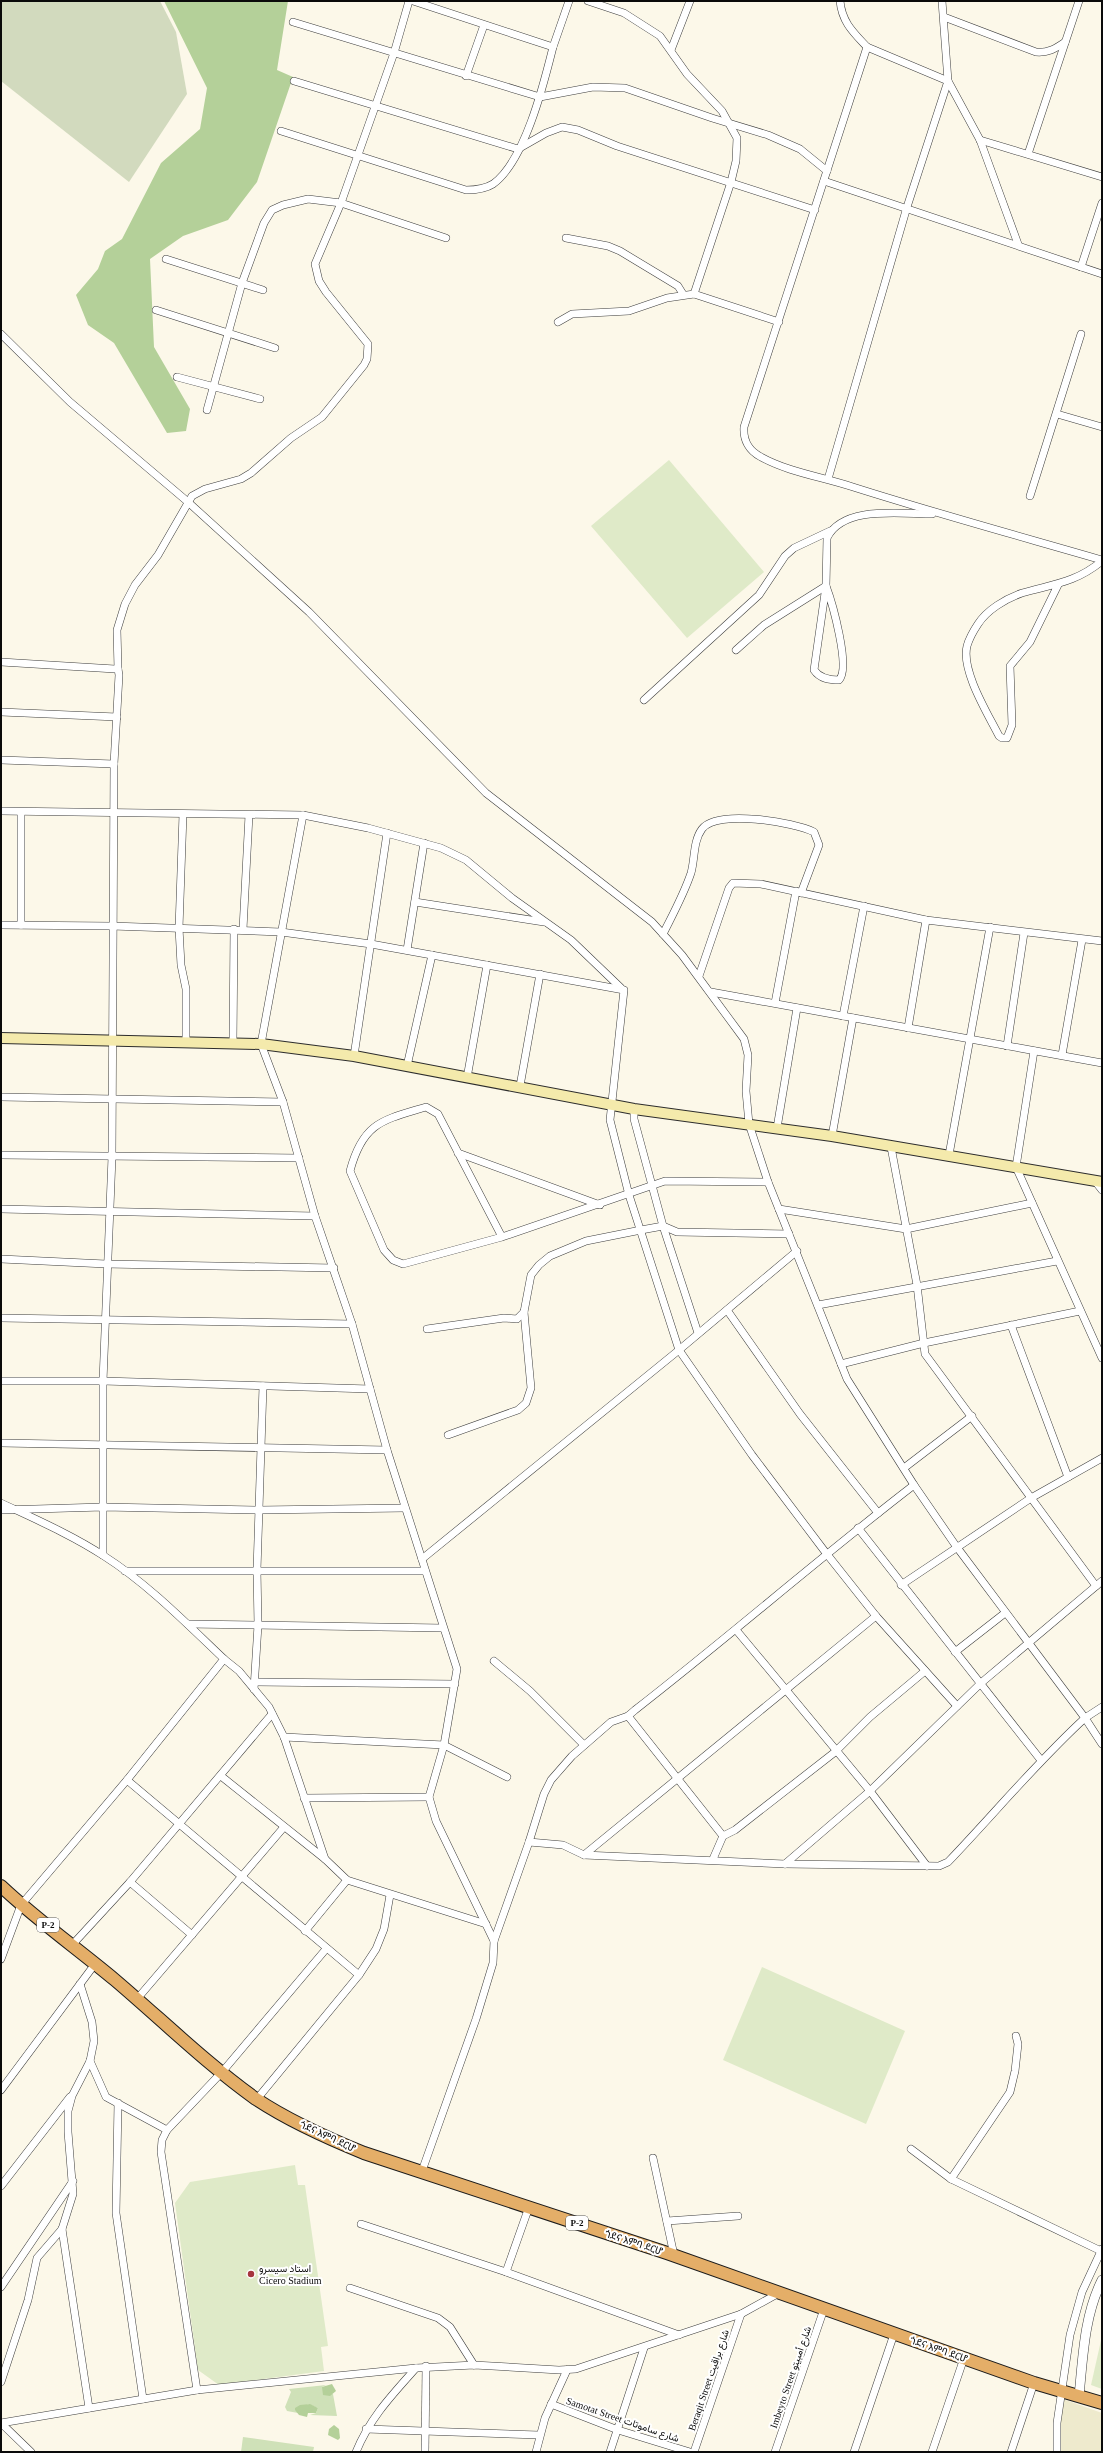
<svg xmlns="http://www.w3.org/2000/svg" width="1103" height="2453" font-family="'Times New Roman',Vazirmatn,'Noto Sans Ethiopic',serif">
	<style>
		.farmland { fill: #eeeacd }
		.green { fill: #cfe1b8 }
		.forest { fill: #b4d099 }
		.cemetery { fill: #d2dabe }
		.pitch { fill: #dfeac8 }
		.lines { fill: none; stroke-linecap: round; stroke-linejoin: round }
		.minor-casing { stroke: #3d3d3d; stroke-width: 8 }
		.tertiary-casing { stroke: #3d3d3d; stroke-width: 10 }
		.secondary-casing { stroke: #2c2c2c; stroke-width: 12 }
		.trunk-casing { stroke: #1b1b1b; stroke-width: 14 }
		.minor { stroke: #fff; stroke-width: 7 }
		.tertiary { stroke: #fff; stroke-width: 9 }
		.secondary { stroke: #f4eaac; stroke-width: 10 }
		.trunk { stroke: #e4ae68; stroke-width: 12 }
		.poi-dot { fill: #a6353e; stroke: #fff; stroke-width: 1.5 }
		.labels { text-anchor: middle; stroke-width: 4; stroke-linejoin: round; paint-order: stroke }
		.shield { fill: #fff; stroke: #545454; stroke-width: 1 }
		.shield-label { font-size: 9px; font-weight: bold; fill: #0a0a0a }
		.street-label { font-size: 10px; fill: #0a0a0a; stroke: #fff }
		.poi-label { font-size: 10px; fill: #0a0a0a; stroke: #fff; text-anchor: start }
	</style>
	<rect width="100%" height="100%" fill="#fcf8e9"/>
	<!-- farmland -->
	<polygon class="farmland" points="1060,2398 1102,2413 1102,2452 1058,2452"/>
	<!-- green -->
	<g class="green">
		<polygon points="326,2385 322,2387 326,2394 333,2394 337,2416 310,2415 316,2413 318,2408 308,2404 298,2413 287,2411 285,2407 291,2392 289,2389"/>
		<polygon points="243,2437 314,2447 313,2452 241,2452"/>
	</g>
	<!-- forest -->
	<g class="forest">
		<polygon points="164,1 288,1 277,70 293,77 257,182 228,220 183,236 150,259 154,347 190,409 186,431 167,433 114,343 88,325 76,295 98,269 105,251 122,239 161,163 200,129 207,88"/>
		<polygon points="332,2384 336,2391 330,2396 323,2395 322,2387"/>
		<polygon points="310,2404 318,2408 316,2413 308,2413 307,2417 299,2415 295,2410 295,2408 300,2405"/>
		<polygon points="334,2425 339,2429 340,2438 338,2440 328,2435 329,2429"/>
	</g>
	<!-- cemetery -->
	<polygon class="cemetery" points="1,1 160,1 176,32 187,94 129,182 1,81"/>
	<!-- pitch -->
	<g class="pitch">
		<polygon points="669,460 764,572 687,638 591,526"/>
		<polygon points="762,1967 905,2031 866,2124 723,2060"/>
		<polygon points="295,2165 298,2185 305,2185 328,2346 321,2347 324,2371 219,2385 198,2370 175,2203 190,2182"/>
		<polygon points="1102,2336 1102,2389 1091,2385"/>
	</g>
	<g class="lines">
		<defs>
			<g id="minor">
				<polyline points="413,1 553,47 569,1"/>
				<polyline points="588,1 624,13 660,36 687,74 722,111 737,138 736,161 731,182 694,294"/>
				<path d="M 840,1 C 842,22 853,32 867,47 L 744,427 C 743,440 749,451 761,457 C 788,472 823,477 853,487 C 935,513 1019,536 1102,560"/>
				<polyline points="942,1 948,81 980,140 1018,244"/>
				<path d="M 944,17 L 1036,52 C 1048,53 1055,49 1065,42"/>
				<polyline points="293,22 540,97 593,87 625,88 712,118 768,135 800,149 827,171"/>
				<polyline points="671,50 690,1"/>
				<polyline points="466,76 484,25"/>
				<polyline points="294,81 518,149 546,133 562,127 578,130 617,146 815,210"/>
				<path d="M 281,131 L 466,190 C 476,190 485,189 493,184 C 525,161 544,83 553,47"/>
				<polyline points="980,140 1102,177"/>
				<polyline points="1028,154 1079,1"/>
				<polyline points="824,181 1102,274"/>
				<polyline points="566,238 608,246 620,251 678,286 683,294"/>
				<polyline points="166,259 263,290"/>
				<polyline points="1081,267 1102,203"/>
				<polyline points="156,310 275,348"/>
				<polyline points="558,322 572,314 629,311 667,298 694,294 779,322"/>
				<path d="M 1,334 L 70,402 L 188,502 L 309,612 L 486,793 L 652,922 L 682,955 L 744,1039 L 748,1055 L 746,1091 L 749,1124 L 768,1182 L 847,1379 L 914,1485 L 956,1546 L 1085,1718 C 1036,1763 994,1814 948,1862 L 939,1866 L 785,1864 L 584,1855 L 563,1845 L 529,1842"/>
				<polyline points="177,377 260,399"/>
				<polyline points="207,410 242,283 264,223 272,210 283,205 308,199 341,203 446,238"/>
				<polyline points="1057,414 1102,427"/>
				<polyline points="828,479 907,207 948,81 867,47"/>
				<polyline points="1030,496 1081,334"/>
				<path d="M 1058,585 L 1030,642 L 1010,666 L 1012,725 L 1007,738 L 1002,738 L 999,736 C 988,714 961,671 967,646 C 969,639 974,630 978,624 C 987,610 1005,599 1022,593 C 1053,584 1075,583 1102,561"/>
				<path d="M 826,586 C 832,602 851,668 839,680 C 830,680 820,679 814,670 L 826,586 L 827,538 C 843,505 901,514 932,514"/>
				<polyline points="736,650 764,625 826,586"/>
				<polyline points="1,662 115,669 118,669 119,675 114,764 112,1157 103,1381 103,1555"/>
				<polyline points="118,669 117,630 125,604 135,585 158,555 192,496 205,489 241,479 251,473 291,438 322,417 364,365 367,359 368,344 326,292 319,281 315,264 341,203 394,53 409,1"/>
				<polyline points="644,700 759,595 785,556 794,548 830,531"/>
				<polyline points="1,712 117,717"/>
				<polyline points="1,760 114,764"/>
				<polyline points="1,811 303,815 368,828 441,848 466,860 512,898 571,940 621,988"/>
				<polyline points="21,812 21,925"/>
				<polyline points="183,814 179,928 181,965 186,989 186,1041"/>
				<polyline points="303,815 261,1044 283,1102 315,1216 352,1324 387,1450 457,1669 444,1745 429,1797 436,1821 494,1941"/>
				<polyline points="415,902 544,922"/>
				<polyline points="1,925 112,926 281,932 371,944 624,990 610,1120 629,1195 679,1350 752,1455 826,1553 876,1616 957,1706"/>
				<polyline points="243,929 249,815"/>
				<path d="M 663,934 C 673,914 684,894 691,873 C 695,859 693,841 702,829 C 717,809 794,822 814,832 L 819,845 L 801,893"/>
				<polyline points="407,950 424,843"/>
				<polyline points="699,976 729,888 733,883 761,884 926,920 1102,941"/>
				<polyline points="711,992 1102,1063"/>
				<polyline points="775,1003 796,891"/>
				<polyline points="843,1016 864,906"/>
				<polyline points="908,1028 926,920"/>
				<polyline points="233,1043 234,929"/>
				<polyline points="1007,1046 1024,933"/>
				<polyline points="1034,1051 1016,1167 1102,1358"/>
				<polyline points="1062,1055 1082,940"/>
				<polyline points="354,1056 387,833"/>
				<polyline points="407,1066 432,955"/>
				<polyline points="467,1078 487,965"/>
				<polyline points="520,1086 540,974"/>
				<polyline points="1,1097 283,1102"/>
				<polyline points="634,1109 634,1119 663,1226 698,1333"/>
				<polyline points="777,1128 797,1008"/>
				<polyline points="832,1136 853,1018"/>
				<polyline points="891,1147 917,1285 925,1354 1096,1586"/>
				<polyline points="458,1153 600,1205"/>
				<polyline points="1,1155 299,1158"/>
				<polyline points="949,1155 990,927"/>
				<polyline points="1095,1181 1102,1190"/>
				<polyline points="1,1209 315,1216"/>
				<polyline points="779,1209 906,1229 1032,1203"/>
				<path d="M 502,1237 L 438,1114 L 426,1107 C 383,1120 363,1122 350,1171 L 384,1250 L 393,1260 L 403,1264 L 502,1237 L 665,1181 L 768,1182"/>
				<polyline points="1,1259 106,1264 334,1268"/>
				<polyline points="818,1305 1057,1261"/>
				<polyline points="727,1310 800,1414 878,1513"/>
				<polyline points="1,1318 352,1324"/>
				<polyline points="1011,1325 1068,1477"/>
				<polyline points="427,1329 504,1318 517,1319 524,1312 531,1275 539,1265 550,1256 586,1241 641,1230 663,1226 677,1232 789,1234"/>
				<polyline points="841,1364 924,1343 1080,1311"/>
				<polyline points="1,1381 103,1381 370,1389"/>
				<polyline points="448,1435 518,1410 526,1403 531,1388 524,1312"/>
				<polyline points="1,1443 387,1450"/>
				<polyline points="904,1468 972,1416"/>
				<path d="M 1,1503 C 35,1519 72,1535 104,1556 C 148,1584 186,1623 224,1659 L 127,1780 L 21,1905 L 1,1959"/>
				<polyline points="1,1510 103,1507 259,1510 405,1508"/>
				<polyline points="858,1528 1040,1759"/>
				<polyline points="422,1559 679,1350 797,1251"/>
				<polyline points="125,1571 425,1571"/>
				<polyline points="901,1585 1031,1498 1102,1458"/>
				<polyline points="188,1624 443,1628"/>
				<polyline points="737,1631 870,1791 927,1866"/>
				<polyline points="955,1652 1005,1613"/>
				<polyline points="224,1659 239,1671 269,1707 284,1737 325,1859 347,1880 486,1924"/>
				<polyline points="494,1661 530,1691 584,1745"/>
				<polyline points="255,1682 455,1684"/>
				<polyline points="254,1689 258,1625 257,1570 263,1386"/>
				<polyline points="1102,1707 1085,1718 1102,1744"/>
				<polyline points="628,1716 723,1836"/>
				<polyline points="284,1737 444,1745 507,1777"/>
				<polyline points="221,1776 325,1859"/>
				<polyline points="127,1780 359,1975"/>
				<polyline points="304,1798 429,1797"/>
				<polyline points="584,1855 876,1616"/>
				<polyline points="713,1859 723,1836 735,1830 835,1752 870,1717 925,1671"/>
				<polyline points="785,1864 870,1791 981,1683 1102,1581"/>
				<polyline points="130,1882 192,1935"/>
				<polyline points="305,1931 347,1880"/>
				<polyline points="73,1944 130,1882 272,1714"/>
				<polyline points="137,1999 284,1827"/>
				<polyline points="90,2061 106,2097 167,2130"/>
				<polyline points="1,2090 95,1964"/>
				<polyline points="257,2099 359,1975 376,1949 384,1929 390,1895"/>
				<polyline points="118,2103 116,2213 143,2399"/>
				<polyline points="911,2149 951,2179 1101,2251"/>
				<polyline points="653,2158 674,2255"/>
				<path d="M 422,2171 L 476,2019 L 493,1963 L 494,1941 L 529,1842 L 544,1794 L 551,1780 L 572,1756 L 611,1722 L 628,1716 L 635,1710 C 729,1637 819,1558 914,1485"/>
				<polyline points="951,2179 1010,2092 1015,2071 1018,2044 1016,2036"/>
				<polyline points="1,2186 70,2097"/>
				<polyline points="667,2221 738,2216"/>
				<polyline points="361,2224 506,2272 679,2335"/>
				<polyline points="62,2229 89,2408"/>
				<polyline points="506,2272 529,2207"/>
				<polyline points="1,2287 73,2181"/>
				<polyline points="350,2288 438,2318 450,2327 474,2365"/>
				<polyline points="1,2382 28,2300 37,2258 62,2229 73,2194 68,2132 68,2111 72,2096 90,2061 94,2041 92,2022 80,1984"/>
				<polyline points="197,2390 161,2152 162,2140 167,2130 223,2071 326,1949"/>
				<polyline points="551,2404 618,2430 690,2452"/>
				<polyline points="1,2423 197,2390 416,2368"/>
				<polyline points="1,2423 31,2452"/>
				<polyline points="366,2429 539,2435"/>
				<path d="M 356,2452 C 370,2418 391,2396 416,2368 L 474,2365 L 559,2370 L 576,2369 L 741,2314 L 779,2293"/>
				<polyline points="425,2452 426,2366"/>
				<polyline points="536,2452 545,2418 567,2370"/>
				<polyline points="610,2452 644,2348"/>
				<polyline points="694,2452 741,2314"/>
				<polyline points="775,2452 824,2309"/>
				<polyline points="854,2452 894,2334"/>
				<polyline points="932,2452 964,2358"/>
				<polyline points="1011,2452 1034,2383"/>
				<polyline points="1057,2452 1057,2423 1070,2335 1082,2292 1102,2249"/>
			</g>
			<path id="tertiary" d="M 1079,2396 C 1083,2357 1084,2316 1102,2280"/>
			<polyline id="secondary" points="1,1038 261,1044 354,1056 634,1109 832,1136 1102,1182"/>
			<path id="trunk" d="M 1,1886 C 37,1920 78,1949 115,1980 C 162,2020 207,2064 256,2099 C 289,2121 327,2138 364,2153 L 667,2253 L 1034,2383 L 1102,2403"/>
		</defs>
		<!-- minor casing -->
		<use href="#minor" class="minor-casing"/>
		<!-- tertiary casing -->
		<use href="#tertiary" class="tertiary-casing"/>
		<!-- secondary casing -->
		<use href="#secondary" class="secondary-casing"/>
		<!-- trunk casing -->
		<use href="#trunk" class="trunk-casing"/>
		<!-- minor -->
		<use href="#minor" class="minor"/>
		<!-- tertiary -->
		<use href="#tertiary" class="tertiary"/>
		<!-- secondary -->
		<use href="#secondary" class="secondary"/>
		<!-- trunk -->
		<use href="#trunk" class="trunk"/>
	</g>
	<!-- markers -->
	<circle class="poi-dot" cx="251" cy="2274" r="4"/>
	<g class="labels">
		<!-- shield labels -->
		<g class="shield">
			<rect x="37" y="1918" width="22" height="14" rx="3"/>
			<rect x="566" y="2216" width="22" height="14" rx="3"/>
		</g>
		<g class="shield-label">
			<text x="48" y="1928">P-2</text>
			<text x="577" y="2226">P-2</text>
		</g>
		<!-- street labels -->
		<g class="street-label">
			<text transform="translate(328 2136) rotate(25)" y="4">ጎደና እምባ ደርሆ</text>
			<text transform="translate(634 2242) rotate(18)" y="4">ጎደና እምባ ደርሆ</text>
			<text transform="translate(939 2349) rotate(19)" y="4">ጎደና እምባ ደርሆ</text>
			<text transform="translate(790 2377) rotate(-71)" y="4">Imbeyto Street شارع أمبيتو</text>
			<text transform="translate(708 2380) rotate(-71)" y="4">Beraqit Street شارع براقيت</text>
			<text transform="translate(623 2419) rotate(19)" y="4">Samotat Street شارع ساموتات</text>
		</g>
		<!-- poi labels -->
		<g class="poi-label">
			<text x="259" y="2272">استاد سيسرو<tspan x="259" dy="12">Cicero Stadium</tspan></text>
		</g>
	</g>
	<!-- border -->
	<rect width="1103" height="2453" fill="none" stroke="#0a0a0a" stroke-width="4"/>
</svg>
